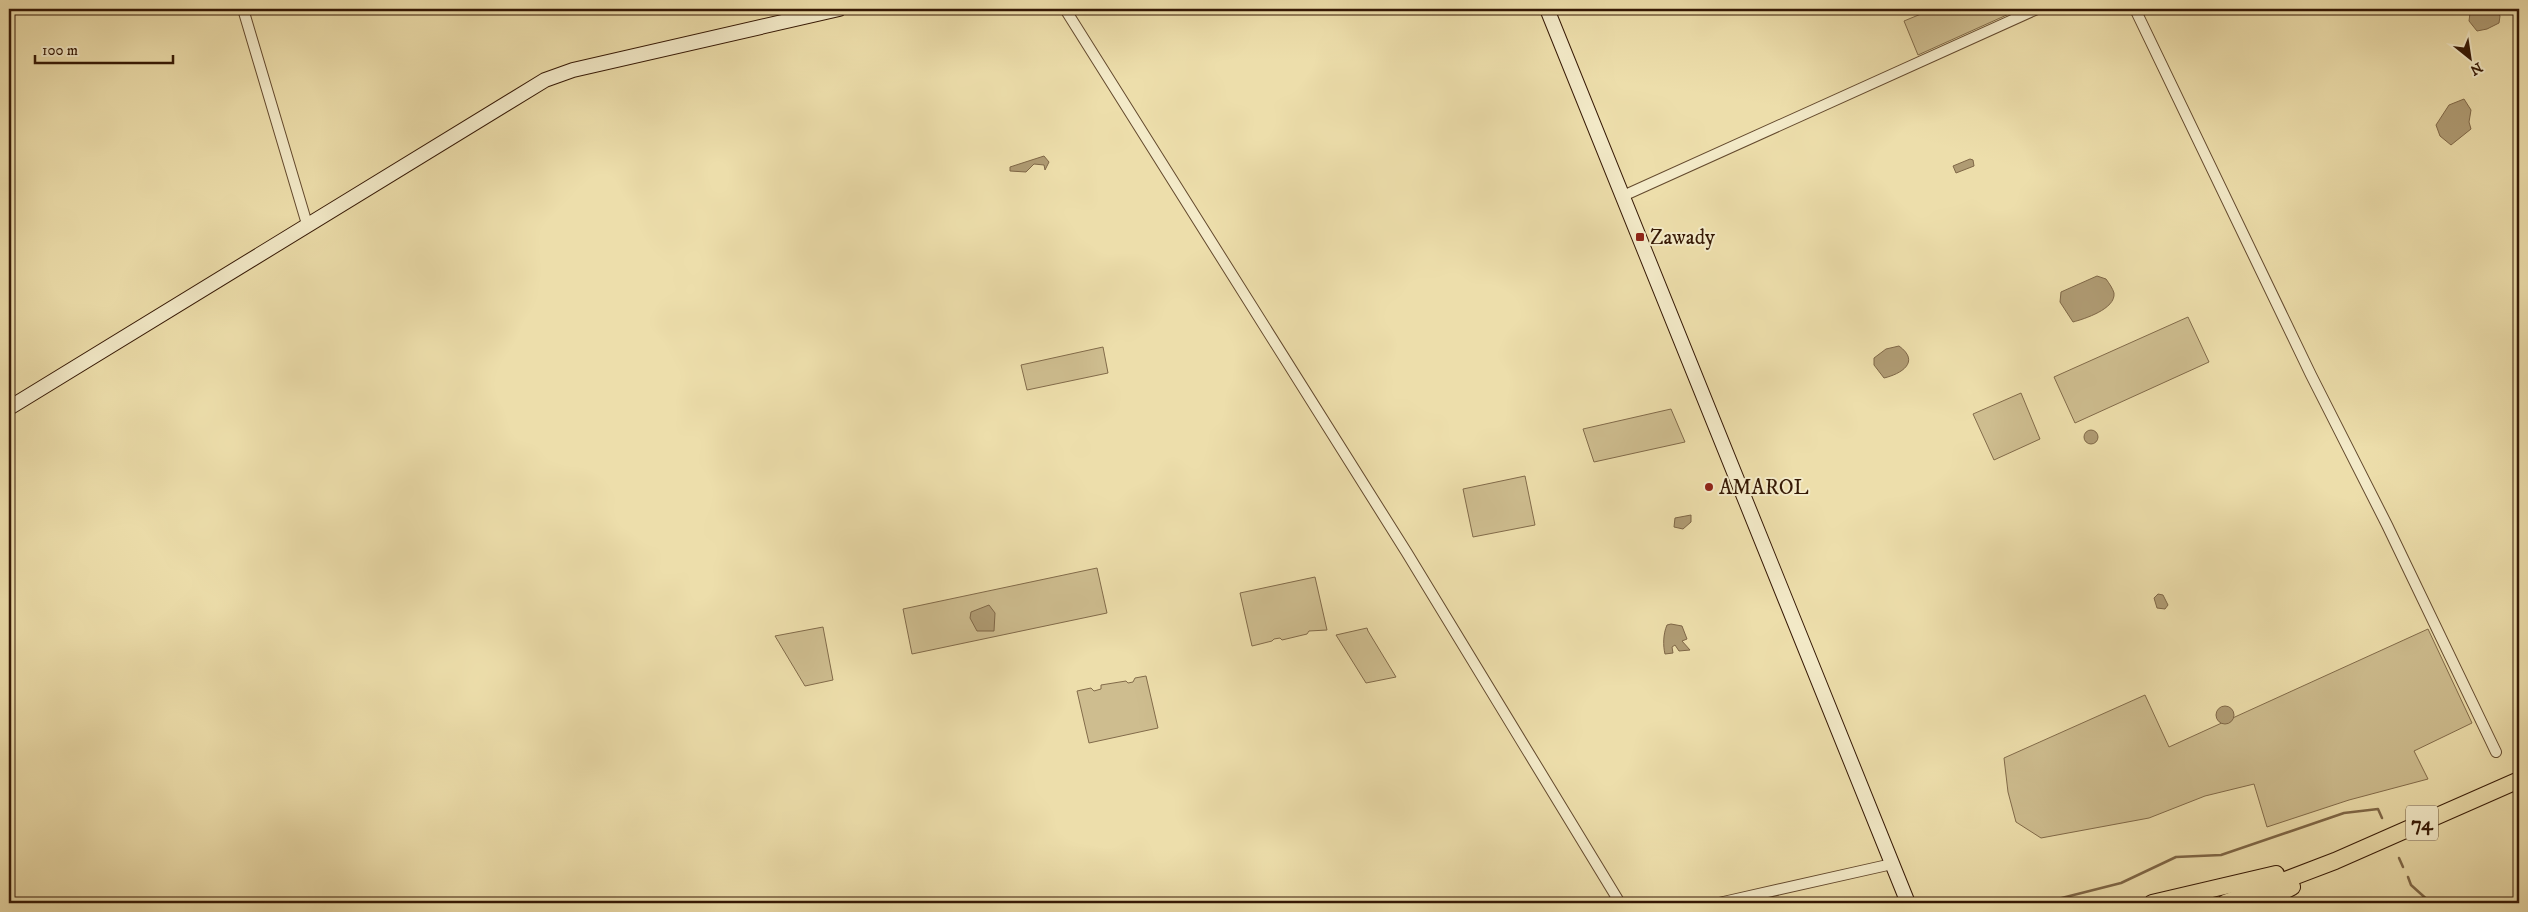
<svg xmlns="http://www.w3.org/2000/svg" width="2528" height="912" font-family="'IM FELL DW Pica',serif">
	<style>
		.green { fill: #cebd8f; stroke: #826b4a }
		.water { fill: #af9b73; stroke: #7f6747 }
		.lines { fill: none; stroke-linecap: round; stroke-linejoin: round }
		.stream { stroke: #7f6747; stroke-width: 2.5 }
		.street-casing { stroke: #644a2e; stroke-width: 12 }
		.secondary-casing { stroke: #361905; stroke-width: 16 }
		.primary-casing { stroke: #361905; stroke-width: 18 }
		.street { stroke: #f3eac8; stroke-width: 10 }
		.secondary { stroke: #f3eac8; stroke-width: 14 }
		.primary { stroke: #eddeab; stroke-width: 16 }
		.poi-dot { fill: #8f2418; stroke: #f3eac8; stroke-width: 2 }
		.labels { text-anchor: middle; stroke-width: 4; stroke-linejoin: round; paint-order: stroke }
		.shield { fill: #f3eac8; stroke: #6f5840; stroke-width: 1 }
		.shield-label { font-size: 20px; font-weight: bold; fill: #361905 }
		.poi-label { font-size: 21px; fill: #361905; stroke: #f3eac8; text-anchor: start }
	</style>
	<rect width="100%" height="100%" fill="#eddeab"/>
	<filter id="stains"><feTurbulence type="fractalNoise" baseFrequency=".004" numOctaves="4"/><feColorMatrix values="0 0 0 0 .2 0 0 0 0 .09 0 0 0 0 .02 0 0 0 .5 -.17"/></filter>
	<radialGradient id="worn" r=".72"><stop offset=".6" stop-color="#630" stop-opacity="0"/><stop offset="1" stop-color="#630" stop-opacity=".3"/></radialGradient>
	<!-- green -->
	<g class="green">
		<polygon points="1933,9 2020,9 1918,55 1904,21"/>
		<polygon points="2188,317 2209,362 2075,423 2054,377"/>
		<polygon points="1103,347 1108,373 1027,390 1021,365"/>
		<polygon points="2021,393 2040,439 1994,460 1973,414"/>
		<polygon points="1671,409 1685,442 1594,462 1583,429"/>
		<polygon points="1525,476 1535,525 1473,537 1463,489"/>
		<polygon points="1097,568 1107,613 912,654 903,609"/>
		<polygon points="1315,577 1327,630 1309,631 1307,634 1282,640 1280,638 1274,639 1272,641 1252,646 1240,593"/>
		<polygon points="823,627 833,680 805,686 775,636"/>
		<polygon points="1367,628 1368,631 1396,677 1366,683 1336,635"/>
		<polygon points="2428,629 2472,723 2414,751 2428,779 2349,800 2267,827 2254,784 2205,796 2149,818 2041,838 2016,822 2008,792 2004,758 2145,695 2169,747"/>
		<polygon points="1146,676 1158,728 1089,743 1077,691 1091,688 1094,691 1101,689 1101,685 1126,681 1128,683 1133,682 1135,678"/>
	</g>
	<!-- water -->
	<g class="water">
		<polygon points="2475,9 2496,9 2500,16 2499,23 2487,29 2477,31 2469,21 2470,13"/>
		<polygon points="2464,99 2471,110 2469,122 2471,129 2451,145 2440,136 2436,125 2449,105"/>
		<polygon points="1044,156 1049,162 1045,170 1044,165 1034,164 1026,172 1010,171 1010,167"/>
		<polygon points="1970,159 1973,160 1974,166 1956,173 1953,166"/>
		<path d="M 2097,276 L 2106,279 C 2109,283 2113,289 2114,293 C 2116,309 2084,319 2073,322 L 2060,302 L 2061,292 Z"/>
		<path d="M 1899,346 C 1921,362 1901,374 1884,378 L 1874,365 L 1874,358 L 1886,349 Z"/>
		<circle cx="2091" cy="437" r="7"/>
		<polygon points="1691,515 1691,522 1683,529 1674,527 1675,518"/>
		<polygon points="2158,594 2163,595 2168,605 2165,609 2157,608 2154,598"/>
		<polygon points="989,605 995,613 994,631 977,631 970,618 971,612"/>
		<path d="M 1671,624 L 1682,626 L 1687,639 L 1682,641 L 1690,650 L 1679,651 L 1675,645 L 1672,647 L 1673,653 L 1665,654 C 1663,646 1663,634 1667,625 Z"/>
		<circle cx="2225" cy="715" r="9"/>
	</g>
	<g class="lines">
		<!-- stream -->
		<g class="stream">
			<polyline points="2399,858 2403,867"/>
			<polyline points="2408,877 2411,885 2431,903"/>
			<polyline points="2042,903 2121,883 2176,857 2221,855 2344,813 2378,809 2382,818"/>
		</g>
		<defs>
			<g id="street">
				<polyline points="243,9 307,224"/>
				<polyline points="1065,9 1407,553 1620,903"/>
				<polyline points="2135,9 2311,375 2387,525 2496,752"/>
				<polyline points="1623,196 2037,9"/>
				<polyline points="1719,903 1892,864"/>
			</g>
			<g id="secondary">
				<polyline points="1547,9 1908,903"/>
				<polyline points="9,408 545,80 573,70 839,9"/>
			</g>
			<g id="primary">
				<polyline points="2152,903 2276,874"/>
				<polyline points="2225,903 2335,861 2519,780"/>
				<polyline points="2261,903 2292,887"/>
			</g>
		</defs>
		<!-- street casing -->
		<use href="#street" class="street-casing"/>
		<!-- secondary casing -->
		<use href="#secondary" class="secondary-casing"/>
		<!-- primary casing -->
		<use href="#primary" class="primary-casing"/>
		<!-- street -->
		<use href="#street" class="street"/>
		<!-- secondary -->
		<use href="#secondary" class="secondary"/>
		<!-- primary -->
		<use href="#primary" class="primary"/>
	</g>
	<!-- markers -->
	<g class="poi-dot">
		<rect x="1635" y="232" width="10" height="10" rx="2.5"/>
		<circle cx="1709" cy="487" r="5"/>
	</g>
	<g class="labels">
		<!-- shield labels -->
		<rect class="shield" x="2406" y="805.5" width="32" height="35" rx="4"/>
		<g class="shield-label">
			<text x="2422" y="830">74</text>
		</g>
		<!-- poi labels -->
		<g class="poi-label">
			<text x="1650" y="244">Zawady</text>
			<text x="1719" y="494">AMAROL</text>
		</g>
	</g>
	<!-- margin -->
	<rect width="2528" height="912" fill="none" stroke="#eddeab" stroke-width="30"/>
	<rect x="10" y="10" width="2508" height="892" fill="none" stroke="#361905" stroke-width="2.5"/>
	<rect x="15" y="15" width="2498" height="882" fill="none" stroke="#361905"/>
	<!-- north arrow -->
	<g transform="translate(2470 58) rotate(150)" stroke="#f3eac8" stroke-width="4" paint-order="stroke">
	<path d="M0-4L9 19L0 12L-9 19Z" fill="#361905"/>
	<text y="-8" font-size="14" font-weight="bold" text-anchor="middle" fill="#361905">N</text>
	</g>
	<!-- scale -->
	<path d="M35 55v8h138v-8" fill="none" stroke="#361905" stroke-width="2.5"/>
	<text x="42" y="55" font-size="15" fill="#361905" stroke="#f3eac8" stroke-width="4" paint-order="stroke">100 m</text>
	<rect width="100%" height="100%" filter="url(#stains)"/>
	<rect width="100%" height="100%" fill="url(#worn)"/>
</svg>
